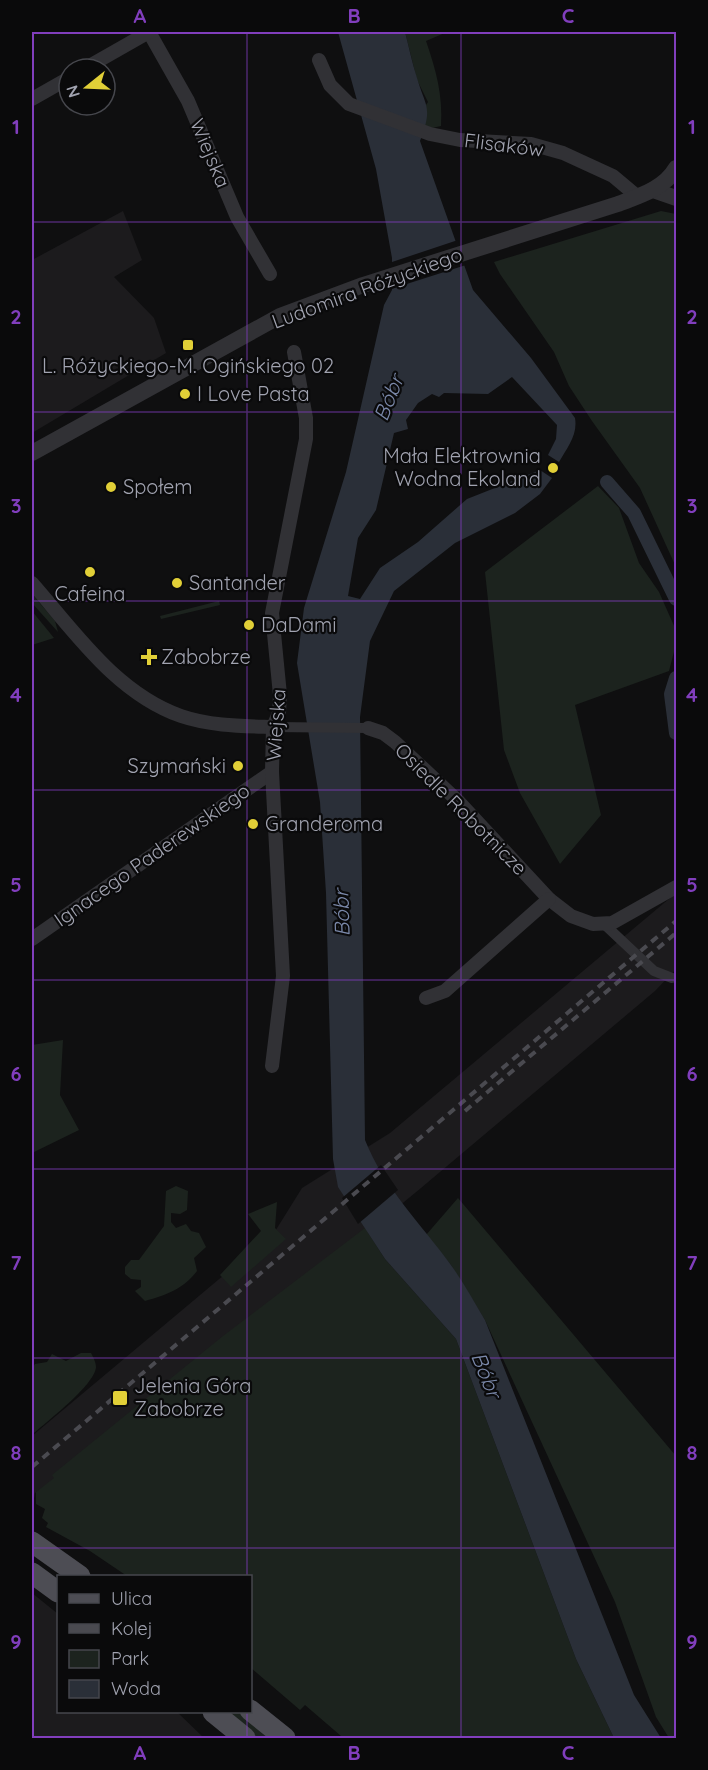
<svg xmlns="http://www.w3.org/2000/svg" width="708" height="1770" font-family="Quicksand,sans-serif">
	<style>
		.built { fill: #1c1b1d }
		.green { fill: #1c231e }
		.water { fill: #2a2f38 }
		.pier { fill: #0f0f10 }
		.lines { fill: none; stroke-linecap: round; stroke-linejoin: round }
		.canal { stroke: #2a2f38; stroke-width: 14 }
		.pedestrian { stroke: #313135; stroke-width: 10 }
		.minor { stroke: #313135; stroke-width: 14 }
		.tertiary { stroke: #313135; stroke-width: 16 }
		.primary { stroke: #4d4d54; stroke-width: 21 }
		.rail { stroke: #4a4a50; stroke-width: 4; stroke-dasharray: 8 6; stroke-linecap: butt }
		.grid { fill: none; stroke: #813ebd; stroke-width: 1.5; stroke-opacity: 0.55 }
		.poi-dot { fill: #e1cf37; stroke: #0a0a0b; stroke-width: 2 }
		.labels { text-anchor: middle; stroke-width: 4.5; stroke-linejoin: round; paint-order: stroke }
		.street-label { font-size: 20px; fill: #a1a3b0; stroke: #0a0a0b }
		.poi-label { font-size: 20px; fill: #a1a3b0; stroke: #0a0a0b; text-anchor: start }
		.water-label { font-size: 21px; font-style: italic; fill: #7a88a9; stroke: #0a0a0b }
		.neatline { fill: none; stroke: #813ebd; stroke-width: 2 }
		.grid-label { font-size: 20px; text-anchor: middle; font-weight: bold; fill: #813ebd }
	</style>
	<rect width="100%" height="100%" fill="#0f0f10"/>
	<!-- built -->
	<g class="built">
		<polygon points="123,211 142,260 114,277 154,318 166,353 32,433 32,260"/>
		<polygon points="676,893 676,969 655,991 421,1188 130,1428 35,1493 32,1510 32,1436 274,1233 302,1188 390,1133"/>
		<polygon points="32,1593 58,1614 58,1712 177,1712 204,1738 32,1738"/>
	</g>
	<!-- green -->
	<g class="green">
		<path d="M 405,32 L 447,32 L 426,41 C 436,70 443,95 441,126 L 432,128 L 414,122 L 428,102 L 417,80 Z"/>
		<polygon points="661,211 676,214 676,567 640,488 592,421 569,386 554,352 500,274 494,262"/>
		<polygon points="598,486 619,508 639,563 659,592 675,628 676,644 669,671 575,705 601,815 560,864 520,793 504,750 485,572"/>
		<polygon points="32,594 55,621 58,632 32,603"/>
		<polygon points="219,601 220,605 161,619 160,616"/>
		<polygon points="32,611 54,638 32,645"/>
		<polygon points="63,1040 60,1095 79,1130 32,1153 32,1045"/>
		<path d="M 176,1186 L 188,1191 L 187,1210 L 180,1214 L 171,1213 L 171,1222 L 176,1228 L 186,1224 L 191,1231 L 199,1233 L 206,1247 L 194,1258 L 197,1271 C 183,1289 167,1295 145,1301 L 135,1291 L 141,1287 L 141,1280 L 131,1279 L 125,1274 L 125,1267 L 131,1260 L 139,1260 L 164,1226 L 166,1191 Z"/>
		<polygon points="458,1198 676,1456 676,1738 669,1738 656,1717 615,1602 485,1320 451,1265 426,1235"/>
		<polygon points="277,1202 275,1228 286,1239 231,1287 220,1275 261,1231 248,1214"/>
		<polygon points="365,1228 385,1259 456,1339 576,1659 614,1738 340,1738 341,1736 305,1705 300,1710 251,1668 250,1576 127,1576 90,1551 46,1527 48,1523 42,1518 45,1509 36,1504 36,1492 54,1478 52,1475 223,1336"/>
		<path d="M 81,1353 L 91,1353 C 93,1357 96,1362 96,1367 C 95,1385 46,1422 32,1435 L 32,1368 L 35,1364 L 47,1362 L 52,1354 L 66,1361 Z"/>
		<polygon points="229,1712 241,1712 274,1738 257,1738"/>
	</g>
	<!-- water -->
	<path class="water" d="M 338,32 L 405,32 C 409,47 412,63 417,78 C 426,108 433,107 420,141 L 473,290 L 531,358 L 575,418 C 578,435 567,448 559,462 L 548,455 L 556,439 L 557,425 L 512,377 L 488,394 L 444,393 L 439,397 L 432,394 L 418,403 L 406,420 L 408,429 L 394,433 L 376,510 L 358,538 L 348,596 L 360,599 L 380,568 L 418,542 L 467,499 L 540,470 L 552,478 L 540,494 L 515,513 L 455,543 L 394,591 L 370,641 L 360,717 L 365,1140 C 384,1188 422,1225 451,1265 C 464,1283 474,1302 485,1320 L 634,1695 L 661,1738 L 614,1738 L 576,1659 L 456,1339 L 385,1259 L 338,1187 L 333,1159 L 326,893 L 320,802 L 297,663 L 304,608 L 346,472 L 384,305 L 392,290 L 392,258 L 376,169 Z"/>
	<!-- pier -->
	<g class="pier">
		<polygon points="458,240 466,265 388,290 389,263"/>
		<polygon points="381,1165 398,1190 358,1224 342,1198"/>
	</g>
	<g class="lines">
		<!-- canal -->
		<g class="canal">
			<polyline points="607,482 634,513 676,599"/>
			<polyline points="676,678 671,694 676,733"/>
		</g>
		<!-- pedestrian -->
		<g class="pedestrian">
			<polyline points="273,727 368,728"/>
			<polyline points="604,924 654,971 672,978"/>
		</g>
		<!-- minor -->
		<g class="minor">
			<polyline points="149,32 188,101 237,217 270,274"/>
			<polyline points="319,60 330,85 349,104 430,134 460,140 531,144 563,153 613,176 638,197"/>
			<polyline points="84,69 149,32"/>
			<polyline points="32,99 69,78"/>
			<path d="M 32,583 C 75,632 116,693 181,716 C 210,726 243,726 273,727"/>
			<polyline points="368,728 383,733 395,742 458,801 549,899 571,916 593,924 612,923 676,887"/>
			<polyline points="32,939 272,772"/>
			<polyline points="426,998 445,991 549,899"/>
			<polyline points="272,1066 283,976 272,772 273,727 279,713 280,695 272,613 306,439 306,418 294,352"/>
		</g>
		<!-- tertiary -->
		<g class="tertiary">
			<polyline points="653,190 676,198"/>
			<path d="M 32,453 L 280,316 L 363,285 L 618,204 C 639,196 664,189 676,168"/>
		</g>
		<!-- primary -->
		<g class="primary">
			<polyline points="32,1542 80,1576"/>
			<polyline points="32,1573 58,1592"/>
			<polyline points="250,1710 285,1738"/>
			<polyline points="213,1712 245,1738"/>
		</g>
		<!-- rail -->
		<g class="rail">
			<polyline points="465,1111 676,933"/>
			<polyline points="32,1467 676,921"/>
		</g>
	</g>
	<!-- grid -->
	<path class="grid" d="M 247,32 L 247,1576M 461,32 L 461,1738M 32,222 L 676,222M 32,412 L 676,412M 32,601 L 676,601M 32,790 L 676,790M 32,980 L 676,980M 32,1169 L 676,1169M 32,1358 L 676,1358M 32,1548 L 676,1548M 247,1712 L 247,1738"/>
	<!-- markers -->
	<g class="poi-dot">
		<rect x="182" y="339" width="12" height="12" rx="3"/>
		<circle cx="185" cy="394" r="6"/>
		<circle cx="553" cy="468" r="6"/>
		<circle cx="111" cy="487" r="6"/>
		<circle cx="90" cy="572" r="6"/>
		<circle cx="177" cy="583" r="6"/>
		<circle cx="249" cy="625" r="6"/>
		<path d="M146 648h6v6h6v6h-6v6h-6v-6h-6v-6h6z"/>
		<circle cx="238" cy="766" r="6"/>
		<circle cx="253" cy="824" r="6"/>
		<rect x="112" y="1390" width="16" height="16" rx="3"/>
	</g>
	<g class="labels">
		<!-- street labels -->
		<g class="street-label">
			<text transform="translate(504 145) rotate(7)" y="7">Flisaków</text>
			<text transform="translate(210 153) rotate(67)" y="7">Wiejska</text>
			<text transform="translate(367 288) rotate(-20)" y="7">Ludomira Różyckiego</text>
			<text transform="translate(276 725) rotate(-86)" y="7">Wiejska</text>
			<text transform="translate(461 809) rotate(45)" y="7">Osiedle Robotnicze</text>
			<text transform="translate(152 855) rotate(-35)" y="7">Ignacego Paderewskiego</text>
		</g>
		<!-- poi labels -->
		<g class="poi-label">
			<text x="188" y="373" text-anchor="middle">L. Różyckiego-M. Ogińskiego 02</text>
			<text x="197" y="401">I Love Pasta</text>
			<text x="541" y="463" text-anchor="end">Mała Elektrownia<tspan x="541" dy="23">Wodna Ekoland</tspan></text>
			<text x="123" y="494">Społem</text>
			<text x="189" y="590">Santander</text>
			<text x="90" y="601" text-anchor="middle">Cafeina</text>
			<text x="261" y="632">DaDami</text>
			<text x="161" y="664">Zabobrze</text>
			<text x="226" y="773" text-anchor="end">Szymański</text>
			<text x="265" y="831">Granderoma</text>
			<text x="134" y="1393">Jelenia Góra<tspan x="134" dy="23">Zabobrze</tspan></text>
		</g>
		<!-- water labels -->
		<g class="water-label">
			<text transform="translate(389 398) rotate(-68)" y="7">Bóbr</text>
			<text transform="translate(342 913) rotate(-92)" y="7">Bóbr</text>
			<text transform="translate(486 1375) rotate(68)" y="7">Bóbr</text>
		</g>
	</g>
	<!-- border -->
	<rect width="708" height="1770" fill="none" stroke="#0a0a0b" stroke-width="66"/>
	<!-- legend -->
	<rect x="57" y="1575" width="195" height="138" fill="#0a0a0b" stroke="#46474d" stroke-width="1.5"/>
	<rect x="69" y="1594" width="30" height="9" fill="#4d4d54" stroke="#46474d" stroke-width="1.5"/>
	<text x="111" y="1605" font-size="18" fill="#a1a3b0">Ulica</text>
	<rect x="69" y="1624" width="30" height="9" fill="#4a4a50" stroke="#46474d" stroke-width="1.5"/>
	<text x="111" y="1635" font-size="18" fill="#a1a3b0">Kolej</text>
	<rect x="69" y="1650" width="30" height="18" fill="#1c231e" stroke="#46474d" stroke-width="1.5"/>
	<text x="111" y="1665" font-size="18" fill="#a1a3b0">Park</text>
	<rect x="69" y="1680" width="30" height="18" fill="#2a2f38" stroke="#46474d" stroke-width="1.5"/>
	<text x="111" y="1695" font-size="18" fill="#a1a3b0">Woda</text>
	<!-- north arrow -->
	<g transform="translate(87 87) rotate(252)"><circle r="28" fill="#0a0a0b" stroke="#46474d" stroke-width="1.5"/>
	<path d="M0-4.5L10 22L0 15L-10 22Z" fill="#e1cf37"/>
	<text y="-9" font-size="16" font-weight="bold" text-anchor="middle" fill="#a1a3b0">N</text>
	</g>
	<rect x="33" y="33" width="642" height="1704" class="neatline"/>
	<g class="grid-label">
		<text x="140" y="23">A</text>
		<text x="354" y="23">B</text>
		<text x="568" y="23">C</text>
		<text x="16" y="134">1</text>
		<text x="692" y="134">1</text>
		<text x="16" y="324">2</text>
		<text x="692" y="324">2</text>
		<text x="16" y="513">3</text>
		<text x="692" y="513">3</text>
		<text x="16" y="702">4</text>
		<text x="692" y="702">4</text>
		<text x="16" y="892">5</text>
		<text x="692" y="892">5</text>
		<text x="16" y="1081">6</text>
		<text x="692" y="1081">6</text>
		<text x="16" y="1270">7</text>
		<text x="692" y="1270">7</text>
		<text x="16" y="1460">8</text>
		<text x="692" y="1460">8</text>
		<text x="16" y="1649">9</text>
		<text x="692" y="1649">9</text>
		<text x="140" y="1760">A</text>
		<text x="354" y="1760">B</text>
		<text x="568" y="1760">C</text>
	</g>
</svg>
